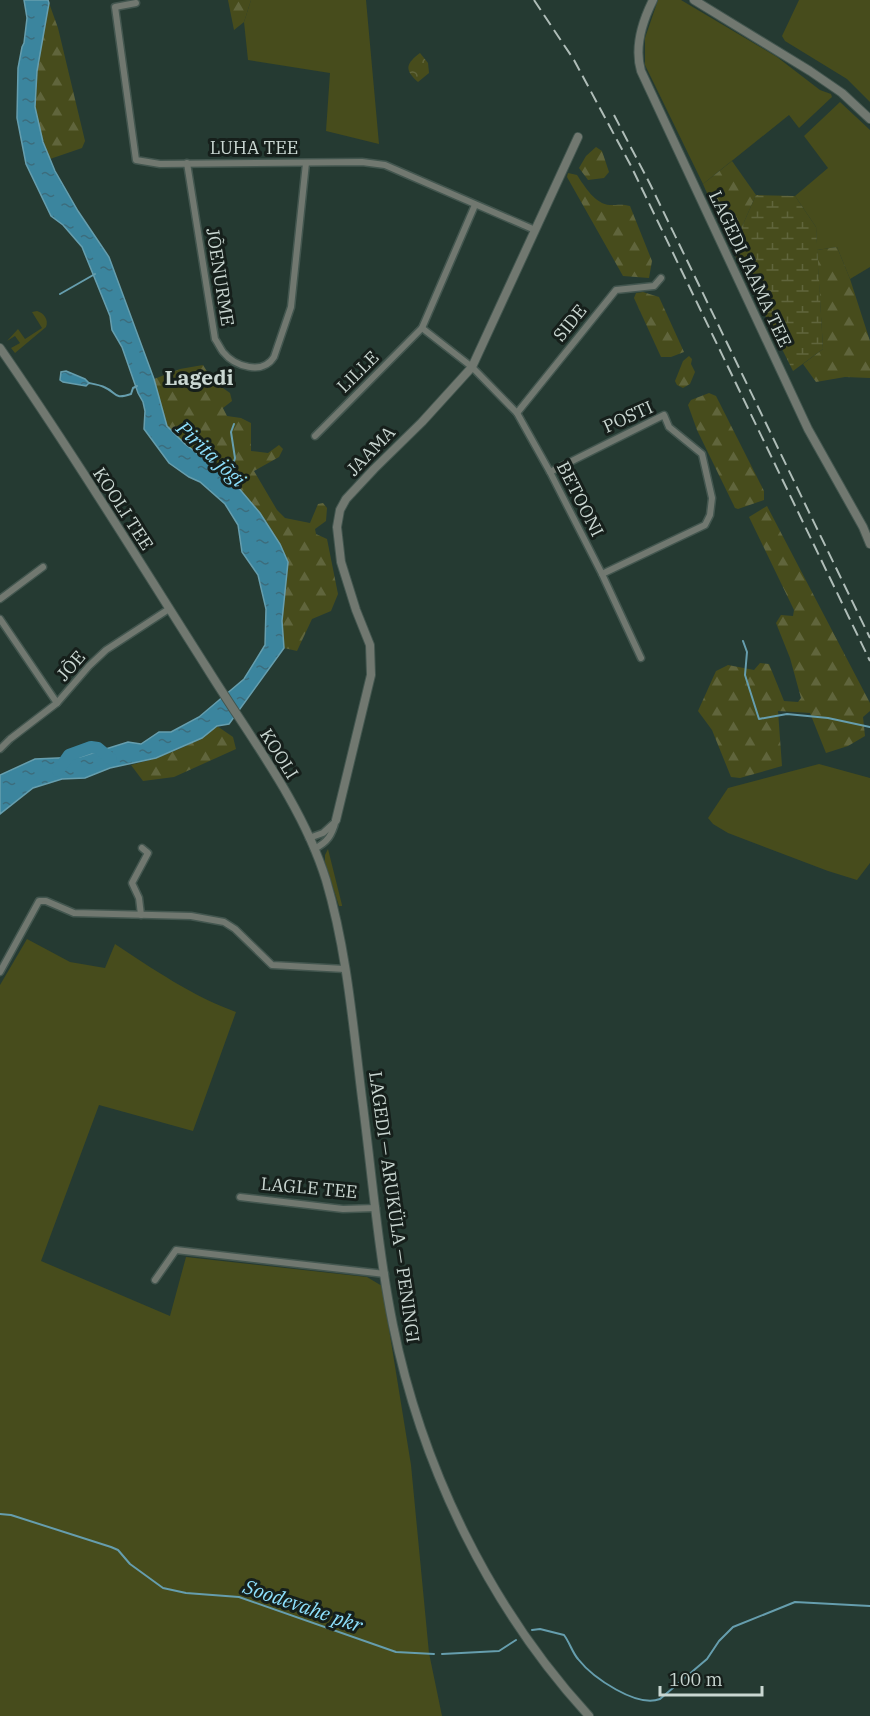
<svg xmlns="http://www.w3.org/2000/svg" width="870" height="1716" font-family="'IBM Plex Serif',serif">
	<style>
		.green { fill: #474c1c }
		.forest { fill: url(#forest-firs) }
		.wetland { fill: url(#wetland-marsh) }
		.park { fill: url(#park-crowns) }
		.water { fill: url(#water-ripples); stroke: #669eae; stroke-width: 1.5 }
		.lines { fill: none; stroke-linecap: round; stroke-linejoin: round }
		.stream { stroke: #669eae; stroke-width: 2 }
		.river { stroke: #3b859e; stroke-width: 12 }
		.minor-casing { stroke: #43564f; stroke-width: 9 }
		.tertiary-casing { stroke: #43564f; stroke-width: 10 }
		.minor { stroke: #717870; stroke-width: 6 }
		.tertiary { stroke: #717870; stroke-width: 8 }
		.rail { stroke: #afbdb8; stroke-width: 2; stroke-dasharray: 12 6; stroke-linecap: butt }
		.labels { text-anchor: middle; stroke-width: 6; stroke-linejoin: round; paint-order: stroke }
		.street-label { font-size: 18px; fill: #cad7d2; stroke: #161f1b }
		.water-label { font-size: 20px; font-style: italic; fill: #8ddffc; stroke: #161f1b }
		.quarter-label { font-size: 21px; font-weight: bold; fill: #cad7d2; stroke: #161f1b }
	</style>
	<defs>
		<pattern id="forest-firs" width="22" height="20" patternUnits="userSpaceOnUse" patternTransform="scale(1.5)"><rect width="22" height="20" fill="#474c1c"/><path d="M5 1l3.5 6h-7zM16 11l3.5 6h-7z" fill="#60653c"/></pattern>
		<pattern id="wetland-marsh" width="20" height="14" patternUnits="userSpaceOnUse" patternTransform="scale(1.5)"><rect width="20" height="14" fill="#474c1c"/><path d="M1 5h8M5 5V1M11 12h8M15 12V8" fill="none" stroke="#60653c"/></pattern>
		<pattern id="park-crowns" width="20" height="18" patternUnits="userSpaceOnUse" patternTransform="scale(1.5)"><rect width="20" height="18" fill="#474c1c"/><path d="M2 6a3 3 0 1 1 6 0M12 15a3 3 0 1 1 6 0" fill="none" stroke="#60653c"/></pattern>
		<pattern id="water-ripples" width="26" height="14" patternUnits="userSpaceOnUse" patternTransform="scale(1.5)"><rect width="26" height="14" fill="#3b859e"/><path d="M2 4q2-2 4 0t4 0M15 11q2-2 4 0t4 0" fill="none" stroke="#3c6d7d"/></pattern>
	</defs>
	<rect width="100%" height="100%" fill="#253a32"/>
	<!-- green -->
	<g class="green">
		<polygon points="251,0 366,0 379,144 326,131 330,73 248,60 244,22"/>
		<polygon points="658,0 681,0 777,57 820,90 831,94 832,97 799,128 789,115 703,184 645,65 645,38"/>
		<polygon points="799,0 870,0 870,102 847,79 785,41 782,36"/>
		<polygon points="840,102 870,130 870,267 850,279 837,247 817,250 816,227 795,196 828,168 804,136"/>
		<path d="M 37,311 C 44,313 49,320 46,327 L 15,353 L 11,348 L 20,343 L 15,336 L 7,341 L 18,329 L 25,339 L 42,328 L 32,312 Z"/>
		<polygon points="819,764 870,778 870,863 857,880 828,871 728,833 713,824 708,818 728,788"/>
		<polygon points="328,849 342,905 342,906 339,906 325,862 325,855"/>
		<path d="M 27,939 L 70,962 L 105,968 L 115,944 C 153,969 192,996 236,1012 L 193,1131 L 99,1105 L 41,1261 L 170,1316 L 186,1257 L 367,1277 L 382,1286 L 411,1465 L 429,1653 L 442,1716 L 0,1716 L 0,985 Z"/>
	</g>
	<!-- forest -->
	<g class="forest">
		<polygon points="228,0 251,0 244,22 234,30"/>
		<path d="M 49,3 L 58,28 L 85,141 L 82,148 L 50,159 C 44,143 38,126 35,110 C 31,83 45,31 49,3 Z"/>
		<polygon points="596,147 602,151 609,172 604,178 588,180 579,168 586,156"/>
		<polygon points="732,161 756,195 732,249 703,184"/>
		<path d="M 568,173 L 577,175 C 585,187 595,204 610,205 C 618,205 623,204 630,206 L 652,261 L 649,278 L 623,276 L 567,177 Z"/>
		<polygon points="837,247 850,279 870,341 870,378 845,377 816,382 803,364 823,349 817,250"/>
		<polygon points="643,292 659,297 684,352 671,357 661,357 634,298 636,293"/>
		<polygon points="689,356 692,359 691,364 695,372 690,384 683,388 677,385 675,381 683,361"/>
		<polygon points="203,365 213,381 230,393 232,401 223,408 227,416 241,418 251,423 251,451 268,453 279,445 283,449 279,457 254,471 277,510 285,518 310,523 318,504 323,503 327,508 326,521 315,529 316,534 327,539 338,594 331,611 312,619 297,651 284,648 282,621 285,581 232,480 185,444 167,426 154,379 180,369"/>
		<polygon points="709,393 716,396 764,491 764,500 738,509 735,508 697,430 688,405 691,400"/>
		<polygon points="767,506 870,703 870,711 863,717 865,736 848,746 826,753 810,713 778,711 782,766 740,778 731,777 712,730 698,711 716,671 728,665 754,670 760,663 769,664 784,701 798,702 801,698 790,658 776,623 781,615 793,616 794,610 749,517"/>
		<path d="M 217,726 L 233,737 L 236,749 L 174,777 L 143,781 L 131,765 C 162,757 192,747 217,726 Z"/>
	</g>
	<!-- wetland -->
	<polygon class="wetland" points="756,195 795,196 816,227 823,349 793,371 732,249"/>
	<!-- park -->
	<path class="park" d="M 420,53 L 428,63 L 429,73 L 418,82 C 403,69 407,63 420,53 Z"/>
	<!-- water -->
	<g class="water">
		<polygon points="24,0 48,0 49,3 37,71 35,107 43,142 55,171 78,211 109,257 154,379 167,426 185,444 232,480 260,513 280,544 288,562 282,621 284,648 229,724 217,726 202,738 156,758 110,768 85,778 62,779 33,788 0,814 0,775 35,759 80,757 128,742 141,744 159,732 171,732 199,717 244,679 265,645 266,609 258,575 242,552 238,525 225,504 200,482 189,477 169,463 144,429 145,411 143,402 138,393 122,347 112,330 110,316 82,247 63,225 51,216 26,164 17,118 18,68 22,47 24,43 27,18"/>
		<polygon points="66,371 85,379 89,383 86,386 63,382 60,380 61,372"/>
	</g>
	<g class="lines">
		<!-- stream -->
		<g class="stream">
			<polyline points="60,294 95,274"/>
			<path d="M 89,383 C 94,384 100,385 104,387 C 118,393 113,400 131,394 L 133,388 L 137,386"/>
			<polyline points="229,479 235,458 231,432 234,424"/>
			<polyline points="743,641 747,652 745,675 759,719 787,714 828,718 870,727"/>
			<polyline points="0,1514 11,1515 111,1547 118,1550 130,1564 163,1588 186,1593 239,1597 396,1652 434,1654"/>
			<path d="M 532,1630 L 540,1629 L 564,1635 C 570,1643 572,1652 578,1659 C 593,1678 637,1708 660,1699 L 707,1659 L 719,1641 L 733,1627 L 795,1602 L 870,1606"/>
			<polyline points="442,1654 499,1651 516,1640"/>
		</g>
		<!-- river -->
		<polyline class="river" points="58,771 69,755 91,747 98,748 111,759"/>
		<defs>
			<g id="minor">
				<polyline points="136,3 115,7 136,160 160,164 362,162 385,165 535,230"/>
				<path d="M 187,163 L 215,339 C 218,343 220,348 223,352 C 235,367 263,375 274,357 L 291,307 L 306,163"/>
				<polyline points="422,328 472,367 517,413 550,472 602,574 641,658"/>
				<polyline points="517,413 616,290 654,286 661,278"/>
				<polyline points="315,436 422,328 475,205"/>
				<polyline points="550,472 664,415 669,427 702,454 712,498 710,515 705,525 602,574"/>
				<polyline points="0,599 43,567"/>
				<polyline points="0,619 57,703"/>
				<polyline points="0,749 10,739 57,703 89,666 106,650 169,609"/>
				<polyline points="309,838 323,833 334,823"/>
				<path d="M 314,849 C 328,842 332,835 336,820"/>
				<polyline points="141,915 139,898 132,883 148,853 142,848"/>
				<polyline points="0,972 39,901 46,901 74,913 191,916 224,922 235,929 272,965 345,969"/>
				<polyline points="240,1197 343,1209 376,1208"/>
				<polyline points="155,1280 176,1250 385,1274"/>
			</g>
			<g id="tertiary">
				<path d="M 653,0 C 642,22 634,47 641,71 L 808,429 L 863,527 L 870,544"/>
				<polyline points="694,0 810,71 842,93 870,119"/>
				<path d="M 0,348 C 72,452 139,561 207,668 C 249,736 302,803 326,880 C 347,951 353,1026 362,1098 C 372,1174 378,1251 393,1325 C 422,1468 490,1608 589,1716"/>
				<polyline points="336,820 371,675 370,645 356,610 341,562 337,527 340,510 346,499 374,469 422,422 472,367 578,137"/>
			</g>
		</defs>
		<!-- minor casing -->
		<use href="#minor" class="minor-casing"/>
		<!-- tertiary casing -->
		<use href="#tertiary" class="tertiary-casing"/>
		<!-- minor -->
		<use href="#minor" class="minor"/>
		<!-- tertiary -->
		<use href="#tertiary" class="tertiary"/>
		<!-- rail -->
		<g class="rail">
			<polyline points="534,0 574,60 631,166 870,661"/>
			<polyline points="614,115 650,184 870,638"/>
		</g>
	</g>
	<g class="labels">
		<!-- street labels -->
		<g class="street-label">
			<text x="254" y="154">LUHA TEE</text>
			<text transform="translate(750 269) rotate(65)" y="6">LAGEDI JAAMA TEE</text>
			<text transform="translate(220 277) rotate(81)" y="6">JÕENURME</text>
			<text transform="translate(570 323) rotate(-51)" y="6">SIDE</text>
			<text transform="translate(358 372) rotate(-45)" y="6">LILLE</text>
			<text transform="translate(628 417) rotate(-24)" y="6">POSTI</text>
			<text transform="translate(371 451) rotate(-46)" y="6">JAAMA</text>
			<text transform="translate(580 499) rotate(63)" y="6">BETOONI</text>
			<text transform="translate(123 509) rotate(57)" y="6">KOOLI TEE</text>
			<text transform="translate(71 666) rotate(-49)" y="6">JÕE</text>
			<text transform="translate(279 754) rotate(58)" y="6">KOOLI</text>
			<text transform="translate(309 1188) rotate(5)" y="6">LAGLE TEE</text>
			<text transform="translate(394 1207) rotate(82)" y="6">LAGEDI — ARUKÜLA — PENINGI</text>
		</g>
		<!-- water labels -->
		<g class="water-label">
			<text transform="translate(211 454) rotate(43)" y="7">Pirita jõgi</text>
			<text transform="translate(303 1606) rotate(19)" y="7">Soodevahe pkr</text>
		</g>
		<!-- quarter labels -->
		<g class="quarter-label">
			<text x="199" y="385">Lagedi</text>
		</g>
	</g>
	<!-- scale -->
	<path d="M660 1686v9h102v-9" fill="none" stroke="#cad7d2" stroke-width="3"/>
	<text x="669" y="1686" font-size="18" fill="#cad7d2" stroke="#161f1b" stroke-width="4.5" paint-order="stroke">100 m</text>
</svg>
